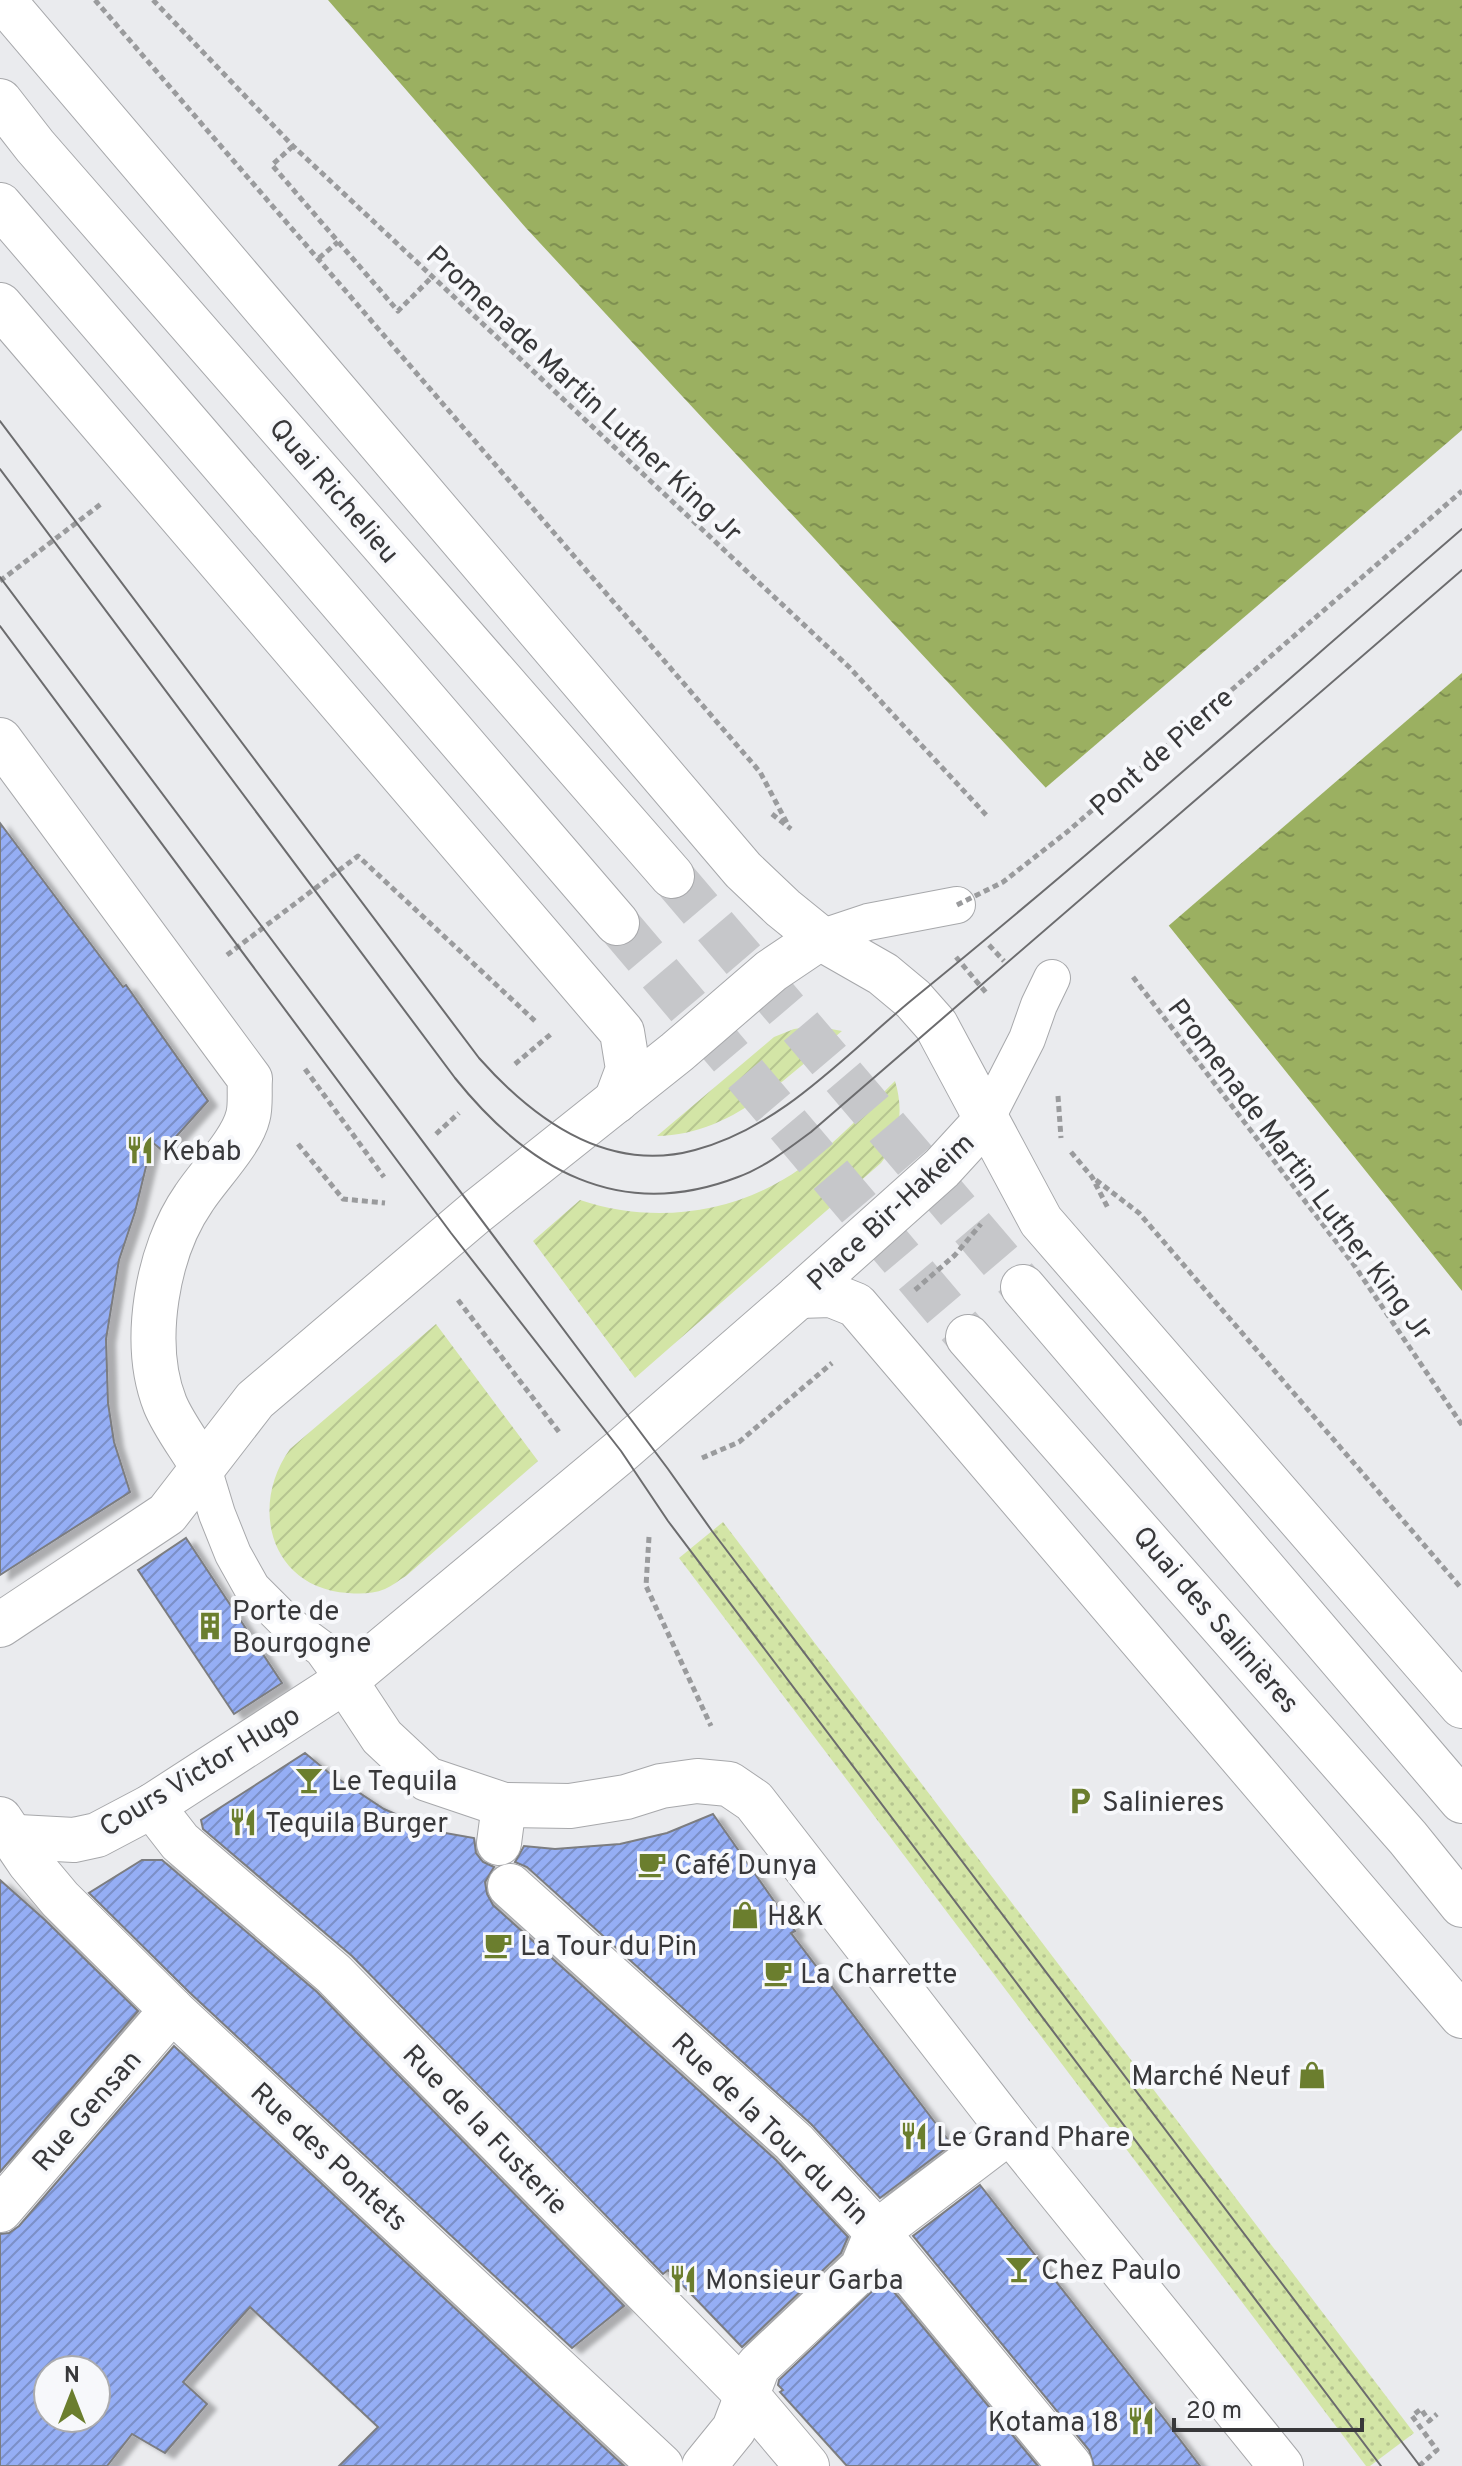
<svg xmlns="http://www.w3.org/2000/svg" width="1462" height="2466" font-family="Overpass,sans-serif">
	<style>
		.grass { fill: url(#grass-dots) }
		.garden { fill: url(#garden-furrows) }
		.water { fill: url(#water-ripples) }
		.pier { fill: #eaebee }
		.building { fill: url(#building-hatch); stroke: #7c7d80; stroke-width: 2; fill-rule: evenodd; filter: url(#shadow) }
		.lines { fill: none; stroke-linecap: round; stroke-linejoin: round }
		.secondary-tunnel { stroke: #c6c7ca; stroke-width: 44; stroke-dasharray: 44 22; stroke-linecap: butt }
		.lane-casing { stroke: #a7a8ab; stroke-width: 38 }
		.street-casing { stroke: #a7a8ab; stroke-width: 46 }
		.secondary-casing { stroke: #a7a8ab; stroke-width: 46 }
		.path { stroke: #9a9b9d; stroke-width: 5; stroke-dasharray: 6 4; stroke-linecap: butt }
		.lane { stroke: #fff; stroke-width: 36 }
		.street { stroke: #fff; stroke-width: 44 }
		.secondary { stroke: #fff; stroke-width: 44 }
		.tram { stroke: #6c6c6e; stroke-width: 2 }
		.path-bridge { stroke: #9a9b9d; stroke-width: 5; stroke-dasharray: 6 4; stroke-linecap: butt }
		.labels { text-anchor: middle; stroke-width: 8; stroke-linejoin: round; paint-order: stroke }
		.street-label { font-size: 28px; fill: #38383a; stroke: #f7f8fb }
		.poi-label { font-size: 28px; fill: #38383a; stroke: #f7f8fb; text-anchor: start }
	</style>
	<defs>
		<pattern id="grass-dots" width="8" height="8" patternUnits="userSpaceOnUse" patternTransform="scale(2)"><rect width="8" height="8" fill="#d3e5a6"/><path d="M2 2h.1M6 6h.1" fill="none" stroke="#b6c590" stroke-width="1.8" stroke-linecap="round"/></pattern>
		<pattern id="garden-furrows" width="10" height="10" patternUnits="userSpaceOnUse" patternTransform="scale(2)"><rect width="10" height="10" fill="#d3e5a6"/><path d="M-1 1l2-2M0 10L10 0M9 11l2-2" fill="none" stroke="#b6c590"/></pattern>
		<pattern id="water-ripples" width="26" height="14" patternUnits="userSpaceOnUse" patternTransform="scale(2)"><rect width="26" height="14" fill="#9bb061"/><path d="M2 4q2-2 4 0t4 0M15 11q2-2 4 0t4 0" fill="none" stroke="#7f9051"/></pattern>
		<pattern id="building-hatch" width="6" height="6" patternUnits="userSpaceOnUse" patternTransform="scale(2)"><rect width="6" height="6" fill="#95aef5"/><path d="M-1 1l2-2M0 6l6-6M5 7l2-2" fill="none" stroke="#7b8fc7"/></pattern>
		<filter id="shadow"><feDropShadow dx="9" dy="5" stdDeviation="2" flood-color="#0004"/></filter>
	</defs>
	<rect width="100%" height="100%" fill="#eaebee"/>
	<!-- grass -->
	<polygon class="grass" points="723,1522 1414,2433 1370,2466 1366,2466 679,1558"/>
	<!-- garden -->
	<g class="garden">
		<path d="M 815,1026 L 842,1031 C 789,1075 731,1136 657,1136 L 774,1037 L 794,1029 Z"/>
		<path d="M 895,1081 C 904,1110 900,1139 881,1163 L 635,1378 L 533,1241 L 580,1200 C 654,1225 737,1214 801,1168 C 836,1144 865,1110 895,1081 Z"/>
		<path d="M 436,1324 L 538,1461 L 406,1576 C 399,1580 392,1586 385,1589 C 373,1594 360,1594 348,1593 C 270,1588 249,1506 290,1449 Z"/>
	</g>
	<!-- water -->
	<polygon class="water" points="328,0 1462,0 1462,1291 1169,926 1046,788 526,228"/>
	<!-- pier -->
	<polygon class="pier" points="1462,430 1462,673 1166,928 1043,790"/>
	<!-- building -->
	<g class="building">
		<polygon points="0,823 123,987 126,985 208,1101 163,1151 152,1142 135,1212 119,1260 106,1339 108,1403 114,1442 130,1492 0,1575"/>
		<polygon points="186,1538 282,1683 234,1714 138,1570"/>
		<polygon points="305,1753 328,1772 384,1809 434,1831 474,1838 476,1853 483,1862 494,1867 485,1882 487,1894 493,1905 776,2160 848,2237 841,2253 742,2347 668,2270 663,2274 352,1956 203,1829 201,1820"/>
		<polygon points="713,1814 795,1931 791,1933 949,2141 949,2146 880,2198 811,2124 527,1867 515,1862 524,1846 555,1849 620,1844 667,1833"/>
		<polygon points="142,1860 162,1860 317,1992 624,2306 572,2348 189,1992 89,1893"/>
		<polygon points="0,1880 45,1920 138,2011 0,2172"/>
		<path d="M 174,2046 L 624,2466 L 339,2466 L 378,2427 L 250,2307 L 183,2382 L 207,2404 L 165,2453 L 132,2434 L 107,2466 L 0,2466 L 0,2234 L 9,2233 L 19,2226 ZM 48,2370 L 96,2370 L 96,2418 L 48,2418 Z"/>
		<polygon points="980,2185 1165,2420 1200,2466 1094,2466 1089,2450 913,2236"/>
		<polygon points="884,2280 1038,2466 847,2466 780,2392 783,2390 778,2385 779,2380"/>
	</g>
	<g class="lines">
		<!-- secondary-tunnel -->
		<g class="secondary-tunnel">
			<polyline points="672,876 1023,1287"/>
			<polyline points="617,923 968,1337"/>
		</g>
		<defs>
			<g id="lane">
				<polyline points="820,938 868,922 957,905"/>
				<polyline points="985,1121 1027,1039 1039,1005 1052,978"/>
				<polyline points="203,1468 217,1514 233,1554 252,1588 288,1624 322,1649 345,1681"/>
			</g>
			<g id="street">
				<path d="M 0,740 L 250,1079 C 249,1090 251,1105 248,1116 C 242,1142 209,1175 194,1198 C 157,1251 141,1343 165,1404 C 174,1426 191,1447 203,1468"/>
				<polyline points="345,1681 382,1737 427,1779 504,1805 570,1806 626,1797 661,1786 697,1781 729,1784 754,1801 1010,2131 1281,2466"/>
				<polyline points="152,1806 180,1842 334,1974 746,2394 807,2466"/>
				<polyline points="0,1819 29,1862 60,1899 172,2010 661,2466"/>
				<polyline points="499,1843 504,1805"/>
				<polyline points="510,1886 794,2142 877,2232 1070,2466"/>
				<polyline points="0,2210 172,2010"/>
				<polyline points="704,2466 734,2429 758,2366 862,2268 877,2232 1010,2131"/>
			</g>
			<g id="secondary">
				<polyline points="3,0 743,870 783,908 820,938 883,974 913,999 936,1025 1041,1221 1462,1706"/>
				<polyline points="0,101 35,146 672,876"/>
				<polyline points="0,205 617,923"/>
				<polyline points="0,305 622,1032 628,1069 616,1101"/>
				<polyline points="1023,1287 1462,1801"/>
				<polyline points="799,1296 831,1295 856,1305 1462,2016"/>
				<polyline points="968,1337 1408,1838 1462,1905"/>
				<polyline points="0,1625 167,1514 255,1400 475,1213 677,1052 771,971 820,938"/>
				<polyline points="0,1836 74,1840 97,1835 152,1806 345,1681 621,1451 799,1296 942,1168 985,1121"/>
			</g>
		</defs>
		<!-- lane casing -->
		<use href="#lane" class="lane-casing"/>
		<!-- street casing -->
		<use href="#street" class="street-casing"/>
		<!-- secondary casing -->
		<use href="#secondary" class="secondary-casing"/>
		<!-- path -->
		<g class="path">
			<polyline points="95,0 760,772 788,825"/>
			<polyline points="153,0 293,146 849,667 988,817"/>
			<polyline points="293,146 272,165 398,311 432,277"/>
			<polyline points="319,258 338,242"/>
			<polyline points="0,581 101,504"/>
			<polyline points="772,814 791,829"/>
			<polyline points="989,945 1004,961"/>
			<polyline points="227,955 358,856 535,1021"/>
			<polyline points="956,957 988,995"/>
			<polyline points="1133,977 1354,1265 1462,1425"/>
			<polyline points="515,1064 551,1034"/>
			<polyline points="305,1069 384,1177"/>
			<polyline points="1058,1096 1061,1138"/>
			<polyline points="436,1134 459,1113"/>
			<polyline points="298,1144 343,1199 385,1203"/>
			<polyline points="1071,1152 1092,1177 1109,1210"/>
			<polyline points="1096,1180 1139,1213 1462,1589"/>
			<polyline points="915,1290 955,1255 981,1224"/>
			<polyline points="458,1300 559,1432"/>
			<polyline points="702,1458 739,1442 832,1363"/>
			<polyline points="649,1537 646,1586 711,1726"/>
			<polyline points="1419,2466 1437,2450 1412,2416 1421,2409 1429,2421 1437,2414"/>
		</g>
		<!-- lane -->
		<use href="#lane" class="lane"/>
		<!-- street -->
		<use href="#street" class="street"/>
		<!-- secondary -->
		<use href="#secondary" class="secondary"/>
		<!-- tram -->
		<g class="tram">
			<path d="M 0,421 L 479,1058 C 534,1120 608,1174 695,1150 C 782,1127 846,1054 913,999 C 1100,847 1280,686 1462,529"/>
			<path d="M 0,469 L 455,1078 C 528,1169 619,1223 738,1177 C 765,1167 788,1149 811,1132 L 1462,570"/>
			<polyline points="0,577 668,1469 712,1531 1420,2466"/>
			<polyline points="0,626 451,1233 621,1451 668,1521 1381,2466"/>
		</g>
		<!-- path-bridge -->
		<polyline class="path-bridge" points="957,905 1003,882 1067,832 1462,491"/>
	</g>
	<!-- icons -->
	<defs>
		<symbol id="restaurant-bare" viewBox="-9 -9 18 18"><path d="M-5-6h1v4h1v-4h1v4h1v-4h1v5L-1.5 .5V6h-2V.5L-5-1ZM5-6V6H3V1.5H1.5Q1.5-4 5-6Z" fill="#6b7e2e" stroke="#f7f8fb" stroke-width="2.5" paint-order="stroke"/></symbol>
		<symbol id="building-bare" viewBox="-9 -9 18 18"><path d="M-4-6H4V6H1V3H-1V6H-4ZM-2.5-4.3h1.7v1.8h-1.7ZM.8-4.3h1.7v1.8H.8ZM-2.5-1h1.7V.8h-1.7ZM.8-1h1.7V.8H.8Z" fill="#6b7e2e" stroke="#f7f8fb" stroke-width="2.5" paint-order="stroke"/></symbol>
		<symbol id="bar-bare" viewBox="-9 -9 18 18"><path d="M-6-5H6L.8 .8V4.5H3.5V6h-7V4.5H-.8V.8Z" fill="#6b7e2e" stroke="#f7f8fb" stroke-width="2.5" paint-order="stroke"/></symbol>
		<symbol id="parking-bare" viewBox="-9 -9 18 18"><path d="M-3.5-5.5H1a3.5 3.5 0 0 1 0 7H-1V5.5H-3.5ZM-1-3.4V-.6H.8a1.4 1.4 0 0 0 0-2.8Z" fill="#6b7e2e" stroke="#f7f8fb" stroke-width="2.5" paint-order="stroke"/></symbol>
		<symbol id="cafe-bare" viewBox="-9 -9 18 18"><path d="M-5.5-4.5H6V0H3Q3 3.5 0 3.5H-2.5Q-5.5 3.5-5.5 0ZM3-3.2v2h1.7v-2ZM-6 4.5H4V6H-6Z" fill="#6b7e2e" stroke="#f7f8fb" stroke-width="2.5" paint-order="stroke"/></symbol>
		<symbol id="shop-bare" viewBox="-9 -9 18 18"><path d="M-5-2.5h2.3a2.7 3.5 0 0 1 5.4 0H5L5.5 6h-11ZM-1.5-2.5h3a1.5 2.3 0 0 0-3 0Z" fill="#6b7e2e" stroke="#f7f8fb" stroke-width="2.5" paint-order="stroke"/></symbol>
	</defs>
	<g fill-rule="evenodd">
		<use href="#restaurant-bare" x="120" y="1130" width="40" height="40"/>
		<use href="#building-bare" x="190" y="1606" width="40" height="40"/>
		<use href="#bar-bare" x="289" y="1760" width="40" height="40"/>
		<use href="#parking-bare" x="1060" y="1781" width="40" height="40"/>
		<use href="#restaurant-bare" x="223" y="1802" width="40" height="40"/>
		<use href="#cafe-bare" x="632" y="1844" width="40" height="40"/>
		<use href="#shop-bare" x="725" y="1895" width="40" height="40"/>
		<use href="#cafe-bare" x="478" y="1925" width="40" height="40"/>
		<use href="#cafe-bare" x="758" y="1953" width="40" height="40"/>
		<use href="#shop-bare" x="1292" y="2055" width="40" height="40"/>
		<use href="#restaurant-bare" x="894" y="2116" width="40" height="40"/>
		<use href="#bar-bare" x="999" y="2249" width="40" height="40"/>
		<use href="#restaurant-bare" x="663" y="2259" width="40" height="40"/>
		<use href="#restaurant-bare" x="1121" y="2401" width="40" height="40"/>
	</g>
	<g class="labels">
		<!-- street labels -->
		<g class="street-label">
			<text transform="translate(585 393) rotate(43)" y="10">Promenade Martin Luther King Jr</text>
			<text transform="translate(335 490) rotate(49)" y="10">Quai Richelieu</text>
			<text transform="translate(1161 751) rotate(-41)" y="10">Pont de Pierre</text>
			<text transform="translate(1301 1169) rotate(53)" y="10">Promenade Martin Luther King Jr</text>
			<text transform="translate(890 1211) rotate(-43)" y="10">Place Bir-Hakeim</text>
			<text transform="translate(1217 1619) rotate(49)" y="10">Quai des Salinières</text>
			<text transform="translate(199 1770) rotate(-31)" y="10">Cours Victor Hugo</text>
			<text transform="translate(86 2110) rotate(-49)" y="10">Rue Gensan</text>
			<text transform="translate(771 2128) rotate(44)" y="10">Rue de la Tour du Pin</text>
			<text transform="translate(486 2129) rotate(46)" y="10">Rue de la Fusterie</text>
			<text transform="translate(330 2156) rotate(43)" y="10">Rue des Pontets</text>
		</g>
		<!-- poi labels -->
		<g class="poi-label">
			<text x="162" y="1160">Kebab</text>
			<text x="232" y="1620">Porte de<tspan x="232" dy="32">Bourgogne</tspan></text>
			<text x="331" y="1790">Le Tequila</text>
			<text x="1102" y="1811">Salinieres</text>
			<text x="265" y="1832">Tequila Burger</text>
			<text x="674" y="1874">Café Dunya</text>
			<text x="767" y="1925">H&amp;K</text>
			<text x="520" y="1955">La Tour du Pin</text>
			<text x="800" y="1983">La Charrette</text>
			<text x="1290" y="2085" text-anchor="end">Marché Neuf</text>
			<text x="936" y="2146">Le Grand Phare</text>
			<text x="1041" y="2279">Chez Paulo</text>
			<text x="705" y="2289">Monsieur Garba</text>
			<text x="1119" y="2431" text-anchor="end">Kotama 18</text>
		</g>
	</g>
	<!-- north arrow -->
	<g transform="translate(72 2394)"><circle r="38" fill="#f7f8fb" stroke="#ababae" stroke-width="2"/>
	<path d="M0-6L14 30L0 20L-14 30Z" fill="#6b7e2e"/>
	<text y="-12" font-size="22" font-weight="bold" text-anchor="middle" fill="#38383a">N</text>
	</g>
	<!-- scale -->
	<path d="M1174 2418v12h188v-12" fill="none" stroke="#38383a" stroke-width="4"/>
	<text x="1186" y="2418" font-size="24" fill="#38383a" stroke="#f7f8fb" stroke-width="6" paint-order="stroke">20 m</text>
</svg>
